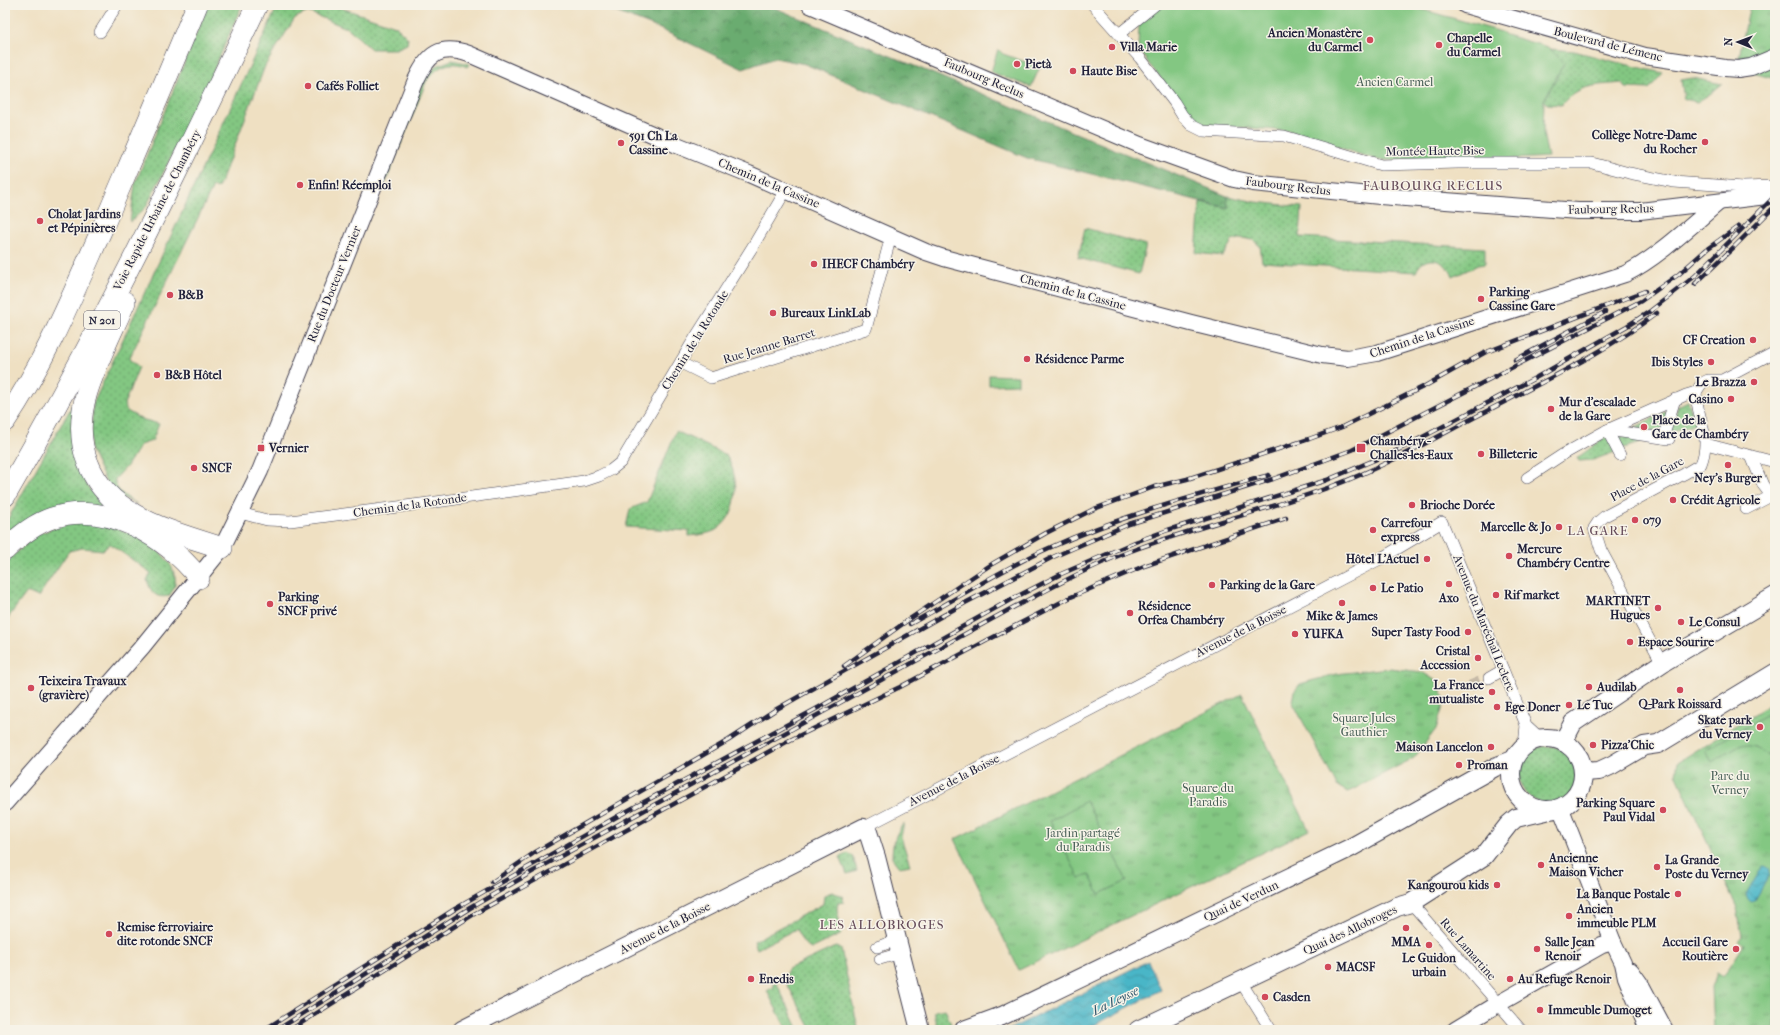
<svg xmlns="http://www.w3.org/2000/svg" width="1780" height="1035" font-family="'IM FELL French Canon',serif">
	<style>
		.grass { fill: url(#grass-dots); stroke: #52745e }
		.forest { fill: url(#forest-crowns); stroke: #466756 }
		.park { fill: url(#park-tufts); stroke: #52745e }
		.garden { fill: #83c782; stroke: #52745e }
		.water { fill: url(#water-waves); stroke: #366c81 }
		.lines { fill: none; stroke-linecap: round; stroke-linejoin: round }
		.street-tunnel { stroke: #c6baa7; stroke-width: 11; stroke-dasharray: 11 5.5; stroke-linecap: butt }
		.street-casing { stroke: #413e4f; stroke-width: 12 }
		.secondary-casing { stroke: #413e4f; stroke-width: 18 }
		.primary-casing { stroke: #413e4f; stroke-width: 20 }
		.highway-casing { stroke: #413e4f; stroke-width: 22 }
		.street { stroke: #fff; stroke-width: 11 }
		.secondary { stroke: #fff; stroke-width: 16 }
		.primary { stroke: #fff; stroke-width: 18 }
		.highway { stroke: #fff; stroke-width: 21 }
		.rail-casing { stroke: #22223b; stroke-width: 4.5 }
		.rail { stroke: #f7f3e8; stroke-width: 3; stroke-dasharray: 9; stroke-linecap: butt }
		.poi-dot { fill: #d1495b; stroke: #f7f3e8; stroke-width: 1.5 }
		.labels { text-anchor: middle; stroke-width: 3; stroke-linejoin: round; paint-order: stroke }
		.shield { fill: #f7f3e8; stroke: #62616f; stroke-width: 1 }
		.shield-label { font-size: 11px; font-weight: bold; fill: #22223b }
		.poi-label { font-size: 12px; font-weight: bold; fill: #22223b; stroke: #f7f3e8; text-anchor: start }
		.street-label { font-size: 12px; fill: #22223b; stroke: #f7f3e8 }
		.park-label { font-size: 12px; fill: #445c54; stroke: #f7f3e8 }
		.neighbourhood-label { font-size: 13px; letter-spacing: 1px; fill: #664c5a; stroke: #f7f3e8 }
		.water-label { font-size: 13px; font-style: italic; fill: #30566c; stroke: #f7f3e8 }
	</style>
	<defs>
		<pattern id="grass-dots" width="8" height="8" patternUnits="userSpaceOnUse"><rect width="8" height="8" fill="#83c782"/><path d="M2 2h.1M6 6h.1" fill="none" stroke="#6ba16c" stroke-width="1.8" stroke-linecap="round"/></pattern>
		<pattern id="forest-crowns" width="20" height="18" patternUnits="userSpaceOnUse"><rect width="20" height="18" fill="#6aac70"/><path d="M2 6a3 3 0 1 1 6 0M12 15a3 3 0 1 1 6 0" fill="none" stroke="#578c5d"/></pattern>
		<pattern id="park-tufts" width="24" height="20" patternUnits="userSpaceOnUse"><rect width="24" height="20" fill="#83c782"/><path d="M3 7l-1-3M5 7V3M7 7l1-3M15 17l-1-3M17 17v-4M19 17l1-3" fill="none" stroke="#6ba16c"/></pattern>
		<pattern id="water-waves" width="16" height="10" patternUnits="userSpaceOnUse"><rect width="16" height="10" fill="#4ab6c7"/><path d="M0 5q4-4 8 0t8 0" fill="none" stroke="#3d94a3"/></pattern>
	</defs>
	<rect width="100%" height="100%" fill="#f7f3e8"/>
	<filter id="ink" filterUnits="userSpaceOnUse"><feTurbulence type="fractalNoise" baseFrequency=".025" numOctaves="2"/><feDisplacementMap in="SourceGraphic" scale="8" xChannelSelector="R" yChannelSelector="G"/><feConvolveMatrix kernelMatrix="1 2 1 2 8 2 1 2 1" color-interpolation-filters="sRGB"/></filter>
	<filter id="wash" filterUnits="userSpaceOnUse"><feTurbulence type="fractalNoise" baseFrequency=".012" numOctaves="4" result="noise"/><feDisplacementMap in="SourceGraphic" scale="16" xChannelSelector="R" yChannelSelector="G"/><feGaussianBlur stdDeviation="0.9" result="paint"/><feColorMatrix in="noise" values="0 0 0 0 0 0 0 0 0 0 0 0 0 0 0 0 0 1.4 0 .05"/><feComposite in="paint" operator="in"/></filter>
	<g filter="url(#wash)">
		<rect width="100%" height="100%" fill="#efe0c2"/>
		<!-- grass -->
		<g class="grass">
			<polygon points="208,5 242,5 206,88 146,207 130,222 135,184"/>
			<path d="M 278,5 L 332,5 L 396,26 L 408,38 L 407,44 L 396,49 L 371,49 L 349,29 L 308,12 L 295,18 L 265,66 L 222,179 L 218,188 L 213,187 L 129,359 L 139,367 L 124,404 L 127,411 L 141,419 L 159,424 L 152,441 L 140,445 L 127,466 L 115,479 C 114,491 128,498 137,504 L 111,492 L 90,449 L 93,404 Z"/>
			<path d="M 1550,49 L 1574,51 L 1616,62 L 1663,73 L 1649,89 L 1626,88 L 1622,83 C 1596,86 1580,83 1561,105 L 1547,104 L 1544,100 L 1564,63 Z"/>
			<path d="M 452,60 L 470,64 L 467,67 C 449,59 436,67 426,82 L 385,184 L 382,184 L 424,79 L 436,66 Z"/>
			<polygon points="1693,78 1722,84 1710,94 1697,102 1684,99 1681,80"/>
			<path d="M 1227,196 L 1256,202 L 1302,207 L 1300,237 L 1485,248 L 1485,264 L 1478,265 L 1453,277 C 1447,259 1424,252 1416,272 L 1262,262 L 1260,246 L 1253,240 L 1242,238 L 1232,241 L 1223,256 L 1196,253 L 1200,202 L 1228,208 Z"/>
			<polygon points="1085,228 1146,245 1139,274 1078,258"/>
			<polygon points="1688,401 1695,424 1670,433 1678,406"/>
			<polygon points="73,404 71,447 86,484 102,506 5,542 5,524"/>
			<polygon points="1669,410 1661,433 1634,428"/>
			<path d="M 676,431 L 726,455 C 729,461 733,468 734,475 C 739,494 734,519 716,530 C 709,534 698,535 689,536 L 689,531 L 626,527 L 630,509 L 647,502 Z"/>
			<polygon points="1607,436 1615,452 1593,460 1579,461 1577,458"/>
			<polygon points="1615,436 1652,439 1621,449"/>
			<path d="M 88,522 C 100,525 114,527 127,532 C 146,539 179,561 175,585 C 174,589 171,593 169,596 C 155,599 151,592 147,580 L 151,573 L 110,544 L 103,550 L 82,548 L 69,551 L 38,597 L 27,592 L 5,622 L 5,562 L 38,534 L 66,524 Z"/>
			<circle cx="1548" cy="775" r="29"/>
			<path d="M 904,823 L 901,837 L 910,865 L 899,867 L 892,858 C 892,844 895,834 904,823 Z"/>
			<polygon points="848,853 853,856 857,871 847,874 840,857"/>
			<path d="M 832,892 L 842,896 L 844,902 L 838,903 L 837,909 L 842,934 L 811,949 C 803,945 800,936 796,929 L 757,949 L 754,941 L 823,904 L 824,895 Z"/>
			<polygon points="837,947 841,949 858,1028 848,1030 812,1030 786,982 785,976 788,969 833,948"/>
			<polygon points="776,982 799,1030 787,1030 767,991 774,987 773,984"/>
			<path d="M 945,1009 L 952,1027 L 941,1029 C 937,1025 934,1017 935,1011 Z"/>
		</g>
		<!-- forest -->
		<polygon class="forest" points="597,5 768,5 1227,196 1228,208 1027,158 805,64 775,58 743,69 658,28"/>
		<!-- park -->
		<g class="park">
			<polygon points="1750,5 1775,5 1775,79 1738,69 1739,57"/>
			<polygon points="1389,668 1422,672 1438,682 1445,700 1436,729 1414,758 1348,792 1337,786 1292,701 1294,692 1300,684 1336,674"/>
			<polygon points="1242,694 1309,830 1019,970 955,839"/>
			<polygon points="1775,701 1775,1030 1714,1030 1712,987 1717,973 1723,977 1744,945 1738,941 1742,936 1737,908 1676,774 1678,762"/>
		</g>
		<!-- garden -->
		<g class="garden">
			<polygon points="1162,5 1406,5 1502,32 1506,35 1548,47 1564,63 1544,100 1543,133 1548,157 1496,160 1377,160 1290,131 1198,124 1149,64 1138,47 1139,25"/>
			<polygon points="998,49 1003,54 1040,67 1031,87 991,72"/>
			<polygon points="989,375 1018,376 1018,384 989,385"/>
			<polygon points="1775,711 1775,744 1768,755 1755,747 1741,744 1712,762 1705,750"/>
			<polygon points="1086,801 1127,881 1099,894 1089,874 1079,878 1050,821"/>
		</g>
		<!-- water -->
		<g class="water">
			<polygon points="1763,866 1769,867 1770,871 1769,876 1755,900 1751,902 1747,898 1746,894"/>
			<polygon points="1148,961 1161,990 1085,1030 1008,1030"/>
		</g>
	</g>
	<g filter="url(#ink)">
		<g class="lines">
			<!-- street-tunnel -->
			<polyline class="street-tunnel" points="1470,686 1489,678"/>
			<defs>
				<g id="street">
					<polyline points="1093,5 1140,58 1174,102 1182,115 1191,125 1203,131 1284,136 1381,165 1458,163 1592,163 1629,173 1674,182 1743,187 1775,186"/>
					<polyline points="100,32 117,5"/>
					<polyline points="1119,34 1155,5"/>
					<polyline points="681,363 711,378 866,329 891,236"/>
					<polyline points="1696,392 1702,383 1708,380 1722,380 1775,352"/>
					<polyline points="1607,430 1620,455"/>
					<polyline points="1608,430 1669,439"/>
					<polyline points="1663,438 1675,399"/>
					<polyline points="1706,444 1775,462"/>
					<polyline points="1751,456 1763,485 1775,501"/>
					<polyline points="1527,478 1562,455 1607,430 1686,395 1696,392"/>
					<polyline points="1746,509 1771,496"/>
					<polyline points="240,513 267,520 290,521 436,502 584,481 599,476 611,470 621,462 690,346 753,246 786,190"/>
					<path d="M 1662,663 L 1601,550 L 1594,528 L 1598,522 L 1605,516 L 1684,474 L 1701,464 C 1712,435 1697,420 1696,392"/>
					<polyline points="1489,678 1503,670"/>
					<polyline points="1524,746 1526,725"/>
					<polyline points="863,828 1380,559 1442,522 1526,725 1540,738"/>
					<polyline points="1411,903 1521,1030"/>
					<polyline points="877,947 897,940"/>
					<polyline points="880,959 901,953"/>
					<polyline points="1241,982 1271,1030"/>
				</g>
				<g id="secondary">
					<polyline points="810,5 1140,145 1234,179 1253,183 1380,196 1578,211 1640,211 1775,195"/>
					<polyline points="1465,5 1645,56 1725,68 1738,69 1751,67 1775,57"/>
					<path d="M 5,803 L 142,647 L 222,548 L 260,471 L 416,80 C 428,54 440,44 469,54 L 677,145 L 749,174 L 926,252 L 944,258 L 1191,323 L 1322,355 L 1348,358 L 1377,353 L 1625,274 C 1656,259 1692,225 1719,202"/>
					<polyline points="1561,809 1613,942 1623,963 1626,977 1648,1030"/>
					<polyline points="1631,971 1641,985 1665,1030"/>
					<polyline points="1455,1030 1498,1004 1602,945 1613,942"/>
				</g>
				<g id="primary">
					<circle cx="1547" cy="774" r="36"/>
					<polyline points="1563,742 1573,723 1662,663 1775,596"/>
					<polyline points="1583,772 1599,771 1612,765 1644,746 1658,744 1775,673"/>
					<polyline points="462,1030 863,828 868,832 876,857 920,1030"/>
					<polyline points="964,1030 1002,1016 1350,848 1497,766 1513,760"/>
					<polyline points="1138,1030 1397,907 1411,903 1484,856 1509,824 1516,818 1546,811"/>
				</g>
				<g id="highway">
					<path d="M 125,302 C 112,332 97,361 87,392 C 80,415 79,441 88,463 C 109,518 172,531 222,548"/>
					<path d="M 5,421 C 45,362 73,294 102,229 C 134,154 166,80 197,5"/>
					<path d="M 5,496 C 98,337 178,171 257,5"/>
					<path d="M 5,550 C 19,536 34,524 52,518 C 107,500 166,537 199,578"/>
				</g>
			</defs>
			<!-- street casing -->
			<use href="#street" class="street-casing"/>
			<!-- secondary casing -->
			<use href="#secondary" class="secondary-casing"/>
			<!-- primary casing -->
			<use href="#primary" class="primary-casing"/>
			<!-- highway casing -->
			<use href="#highway" class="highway-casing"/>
			<!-- street -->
			<use href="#street" class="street"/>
			<!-- secondary -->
			<use href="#secondary" class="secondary"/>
			<!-- primary -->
			<use href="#primary" class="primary"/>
			<!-- highway -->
			<use href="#highway" class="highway"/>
			<defs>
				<g id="rail">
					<polyline points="1695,284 1734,247 1775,206"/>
					<polyline points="1515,360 1605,312"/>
					<path d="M 910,624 C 957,599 1001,569 1049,548 C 1120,516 1194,496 1269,475"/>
					<polyline points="844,666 911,618 992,564 1046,533 1094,509 1154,487 1187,479 1309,439 1342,427 1425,386 1484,353 1645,291"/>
					<polyline points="492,882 534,853 729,740 775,710 965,603 1053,557 1129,524 1273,479 1352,450 1641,301 1679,274 1707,249 1739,226"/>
					<polyline points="264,1030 455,909 618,816 816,709 1010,600 1061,574 1135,542 1168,530 1327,480 1398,450 1537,377 1627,326 1649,312 1695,276 1775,196"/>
					<path d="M 277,1030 L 470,908 L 532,872 L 1014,607 C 1055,586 1096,563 1139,548 C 1202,525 1267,510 1330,487 C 1382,468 1431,440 1481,414 C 1540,383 1603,354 1657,313"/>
					<polyline points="290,1030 474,914 790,740 900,687 986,641 1071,597 1144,566 1286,518"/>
				</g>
			</defs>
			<!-- rail casing -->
			<use href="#rail" class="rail-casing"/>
			<!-- rail -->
			<use href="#rail" class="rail"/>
		</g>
	</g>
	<!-- markers -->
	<g class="poi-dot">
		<circle cx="1370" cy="40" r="4"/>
		<circle cx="1439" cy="45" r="4"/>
		<circle cx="1112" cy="47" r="4"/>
		<circle cx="1017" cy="64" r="4"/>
		<circle cx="1073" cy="71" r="4"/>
		<circle cx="308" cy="86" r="4"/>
		<circle cx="1705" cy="142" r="4"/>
		<circle cx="621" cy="143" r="4"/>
		<circle cx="300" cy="185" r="4"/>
		<circle cx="40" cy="221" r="4"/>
		<circle cx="814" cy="264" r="4"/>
		<circle cx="170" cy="295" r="4"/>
		<circle cx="1481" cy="299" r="4"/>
		<circle cx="773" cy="313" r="4"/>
		<circle cx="1753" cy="340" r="4"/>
		<circle cx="1027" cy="359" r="4"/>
		<circle cx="1711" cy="362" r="4"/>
		<circle cx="157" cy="375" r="4"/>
		<circle cx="1754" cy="382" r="4"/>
		<circle cx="1731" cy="399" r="4"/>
		<circle cx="1551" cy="409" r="4"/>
		<circle cx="1644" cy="427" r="4"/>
		<rect x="257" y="444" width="8" height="8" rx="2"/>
		<rect x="1356" y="443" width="10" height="10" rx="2"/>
		<circle cx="1481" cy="454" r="4"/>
		<circle cx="1728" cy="465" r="4"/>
		<circle cx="194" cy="468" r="4"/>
		<circle cx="1673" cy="500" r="4"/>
		<circle cx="1412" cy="505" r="4"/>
		<circle cx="1635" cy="520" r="4"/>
		<circle cx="1559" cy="527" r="4"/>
		<circle cx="1373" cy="530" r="4"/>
		<circle cx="1509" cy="556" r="4"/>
		<circle cx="1427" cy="559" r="4"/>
		<circle cx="1449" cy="584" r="4"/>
		<circle cx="1212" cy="585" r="4"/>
		<circle cx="1373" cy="588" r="4"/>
		<circle cx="1496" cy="595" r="4"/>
		<circle cx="1342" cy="603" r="4"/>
		<circle cx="270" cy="604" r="4"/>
		<circle cx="1658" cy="608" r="4"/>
		<circle cx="1130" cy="613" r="4"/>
		<circle cx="1681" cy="622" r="4"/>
		<circle cx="1468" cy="632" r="4"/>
		<circle cx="1295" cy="634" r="4"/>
		<circle cx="1630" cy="642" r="4"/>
		<circle cx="1478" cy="658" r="4"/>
		<circle cx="1589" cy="687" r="4"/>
		<circle cx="31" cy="688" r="4"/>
		<circle cx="1680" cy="690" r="4"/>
		<circle cx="1492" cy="692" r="4"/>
		<circle cx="1569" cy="705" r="4"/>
		<circle cx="1497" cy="707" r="4"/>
		<circle cx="1760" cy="727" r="4"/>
		<circle cx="1593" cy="745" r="4"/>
		<circle cx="1491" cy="747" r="4"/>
		<circle cx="1459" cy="765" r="4"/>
		<circle cx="1663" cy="810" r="4"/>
		<circle cx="1541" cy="865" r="4"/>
		<circle cx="1657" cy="867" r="4"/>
		<circle cx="1497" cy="885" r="4"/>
		<circle cx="1678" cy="894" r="4"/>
		<circle cx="1569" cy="916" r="4"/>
		<circle cx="1406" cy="928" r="4"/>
		<circle cx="109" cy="934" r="4"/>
		<circle cx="1429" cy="945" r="4"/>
		<circle cx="1537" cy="949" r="4"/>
		<circle cx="1736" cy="949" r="4"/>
		<circle cx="1328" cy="967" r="4"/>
		<circle cx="751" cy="979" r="4"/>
		<circle cx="1510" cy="979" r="4"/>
		<circle cx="1265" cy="997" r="4"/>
		<circle cx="1540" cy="1010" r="4"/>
	</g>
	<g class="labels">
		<!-- shield labels -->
		<rect class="shield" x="84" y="311" width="36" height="18" rx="3"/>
		<g class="shield-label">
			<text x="102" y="324">N 201</text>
		</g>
		<!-- poi labels -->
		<g class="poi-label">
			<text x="1362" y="37" text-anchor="end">Ancien Monastère<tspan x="1362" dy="14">du Carmel</tspan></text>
			<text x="1447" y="42">Chapelle<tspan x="1447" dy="14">du Carmel</tspan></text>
			<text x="1120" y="51">Villa Marie</text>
			<text x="1025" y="68">Pietà</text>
			<text x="1081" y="75">Haute Bise</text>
			<text x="316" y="90">Cafés Folliet</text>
			<text x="1697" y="139" text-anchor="end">Collège Notre-Dame<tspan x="1697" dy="14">du Rocher</tspan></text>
			<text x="629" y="140">591 Ch La<tspan x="629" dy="14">Cassine</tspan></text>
			<text x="308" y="189">Enfin! Réemploi</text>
			<text x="48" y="218">Cholat Jardins<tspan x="48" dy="14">et Pépinières</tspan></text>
			<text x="822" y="268">IHECF Chambéry</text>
			<text x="1489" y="296">Parking<tspan x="1489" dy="14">Cassine Gare</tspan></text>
			<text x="178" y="299">B&amp;B</text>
			<text x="781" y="317">Bureaux LinkLab</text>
			<text x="1745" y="344" text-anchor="end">CF Creation</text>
			<text x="1035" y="363">Résidence Parme</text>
			<text x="1703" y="366" text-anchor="end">Ibis Styles</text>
			<text x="165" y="379">B&amp;B Hôtel</text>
			<text x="1746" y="386" text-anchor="end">Le Brazza</text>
			<text x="1723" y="403" text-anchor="end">Casino</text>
			<text x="1559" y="406">Mur d'escalade<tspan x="1559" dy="14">de la Gare</tspan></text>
			<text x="1652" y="424">Place de la<tspan x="1652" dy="14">Gare de Chambéry</tspan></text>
			<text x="1370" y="445">Chambéry -<tspan x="1370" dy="14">Challes-les-Eaux</tspan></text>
			<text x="269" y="452">Vernier</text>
			<text x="1489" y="458">Billeterie</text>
			<text x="202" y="472">SNCF</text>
			<text x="1728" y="482" text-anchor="middle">Ney's Burger</text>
			<text x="1681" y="504">Crédit Agricole</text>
			<text x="1420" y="509">Brioche Dorée</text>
			<text x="1643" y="524">o79</text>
			<text x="1381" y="527">Carrefour<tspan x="1381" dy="14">express</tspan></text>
			<text x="1551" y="531" text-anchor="end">Marcelle &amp; Jo</text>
			<text x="1517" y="553">Mercure<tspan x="1517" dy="14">Chambéry Centre</tspan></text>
			<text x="1419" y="563" text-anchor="end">Hôtel L'Actuel</text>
			<text x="1220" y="589">Parking de la Gare</text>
			<text x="1381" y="592">Le Patio</text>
			<text x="1504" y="599">Rif market</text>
			<text x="278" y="601">Parking<tspan x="278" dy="14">SNCF privé</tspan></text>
			<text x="1449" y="602" text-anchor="middle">Axo</text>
			<text x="1650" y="605" text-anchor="end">MARTINET<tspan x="1650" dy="14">Hugues</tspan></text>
			<text x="1138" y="610">Résidence<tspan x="1138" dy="14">Orfea Chambéry</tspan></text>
			<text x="1342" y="620" text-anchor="middle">Mike &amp; James</text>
			<text x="1689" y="626">Le Consul</text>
			<text x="1460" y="636" text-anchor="end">Super Tasty Food</text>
			<text x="1303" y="638">YUFKA</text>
			<text x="1638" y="646">Espace Sourire</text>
			<text x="1470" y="655" text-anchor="end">Cristal<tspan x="1470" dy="14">Accession</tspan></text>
			<text x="39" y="685">Teixeira Travaux<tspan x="39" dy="14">(gravière)</tspan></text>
			<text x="1484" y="689" text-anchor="end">La France<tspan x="1484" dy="14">mutualiste</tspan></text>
			<text x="1597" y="691">Audilab</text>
			<text x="1680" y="708" text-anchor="middle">Q-Park Roissard</text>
			<text x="1577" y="709">Le Tuc</text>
			<text x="1505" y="711">Ege Doner</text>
			<text x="1752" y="724" text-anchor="end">Skate park<tspan x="1752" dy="14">du Verney</tspan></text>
			<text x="1601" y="749">Pizza'Chic</text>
			<text x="1483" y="751" text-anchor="end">Maison Lancelon</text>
			<text x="1467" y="769">Proman</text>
			<text x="1655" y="807" text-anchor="end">Parking Square<tspan x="1655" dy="14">Paul Vidal</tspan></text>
			<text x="1549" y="862">Ancienne<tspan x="1549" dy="14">Maison Vicher</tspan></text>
			<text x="1665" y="864">La Grande<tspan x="1665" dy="14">Poste du Verney</tspan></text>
			<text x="1489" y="889" text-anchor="end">Kangourou kids</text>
			<text x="1670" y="898" text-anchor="end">La Banque Postale</text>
			<text x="1577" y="913">Ancien<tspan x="1577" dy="14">immeuble PLM</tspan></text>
			<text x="117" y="931">Remise ferroviaire<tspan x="117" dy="14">dite rotonde SNCF</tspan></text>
			<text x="1406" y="946" text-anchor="middle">MMA</text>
			<text x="1545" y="946">Salle Jean<tspan x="1545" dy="14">Renoir</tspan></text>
			<text x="1728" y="946" text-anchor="end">Accueil Gare<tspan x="1728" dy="14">Routière</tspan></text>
			<text x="1429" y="962" text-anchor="middle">Le Guidon<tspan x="1429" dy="14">urbain</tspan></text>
			<text x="1336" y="971">MACSF</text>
			<text x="759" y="983">Enedis</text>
			<text x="1518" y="983">Au Refuge Renoir</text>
			<text x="1273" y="1001">Casden</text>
			<text x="1548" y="1014">Immeuble Dumoget</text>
		</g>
		<!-- street labels -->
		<g class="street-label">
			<text transform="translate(1608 44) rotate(14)" y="4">Boulevard de Lémenc</text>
			<text transform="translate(984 78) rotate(23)" y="4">Faubourg Reclus</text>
			<text transform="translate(1435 151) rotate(-1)" y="4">Montée Haute Bise</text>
			<text transform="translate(769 183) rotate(23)" y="4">Chemin de la Cassine</text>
			<text transform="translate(1288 186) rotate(7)" y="4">Faubourg Reclus</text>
			<text transform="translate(1611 209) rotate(-1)" y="4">Faubourg Reclus</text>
			<text transform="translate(157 210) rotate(-63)" y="4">Voie Rapide Urbaine de Chambéry</text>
			<text transform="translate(334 284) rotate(-68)" y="4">Rue du Docteur Vernier</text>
			<text transform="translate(1073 292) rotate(15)" y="4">Chemin de la Cassine</text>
			<text transform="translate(1422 337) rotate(-18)" y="4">Chemin de la Cassine</text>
			<text transform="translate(695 340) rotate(-58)" y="4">Chemin de la Rotonde</text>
			<text transform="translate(769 346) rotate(-17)" y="4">Rue Jeanne Barret</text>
			<text transform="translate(1647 479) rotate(-28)" y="4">Place de la Gare</text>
			<text transform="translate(410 505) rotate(-8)" y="4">Chemin de la Rotonde</text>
			<text transform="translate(1484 623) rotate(68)" y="4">Avenue du Maréchal Leclerc</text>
			<text transform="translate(1241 631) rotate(-27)" y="4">Avenue de la Boisse</text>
			<text transform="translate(954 780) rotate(-27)" y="4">Avenue de la Boisse</text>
			<text transform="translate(1241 901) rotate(-25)" y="4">Quai de Verdun</text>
			<text transform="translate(665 928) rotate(-27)" y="4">Avenue de la Boisse</text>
			<text transform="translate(1350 930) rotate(-25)" y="4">Quai des Allobroges</text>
			<text transform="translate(1468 949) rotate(49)" y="4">Rue Lamartine</text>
		</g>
		<!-- park labels -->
		<g class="park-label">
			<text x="1395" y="86">Ancien Carmel</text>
			<text x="1364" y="722">Square Jules<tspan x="1364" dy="14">Gauthier</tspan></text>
			<text x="1730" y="780">Parc du<tspan x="1730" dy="14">Verney</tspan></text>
			<text x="1208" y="792">Square du<tspan x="1208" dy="14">Paradis</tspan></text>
			<text x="1083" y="837">Jardin partagé<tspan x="1083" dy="14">du Paradis</tspan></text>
		</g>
		<!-- neighbourhood labels -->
		<g class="neighbourhood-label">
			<text x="1433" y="190">FAUBOURG RECLUS</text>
			<text x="1598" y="535">LA GARE</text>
			<text x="882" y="929">LES ALLOBROGES</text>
		</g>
		<!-- water labels -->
		<g class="water-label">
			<text transform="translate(1115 1000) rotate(-26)" y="5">La Leysse</text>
		</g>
	</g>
	<!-- margin -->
	<rect width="1780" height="1035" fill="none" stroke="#f7f3e8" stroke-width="20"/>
	<!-- north arrow -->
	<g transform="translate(1738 42) rotate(271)" stroke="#f7f3e8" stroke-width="3" paint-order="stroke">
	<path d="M0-3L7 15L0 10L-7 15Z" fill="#22223b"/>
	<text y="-6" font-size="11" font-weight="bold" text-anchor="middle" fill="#22223b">N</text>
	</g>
</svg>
